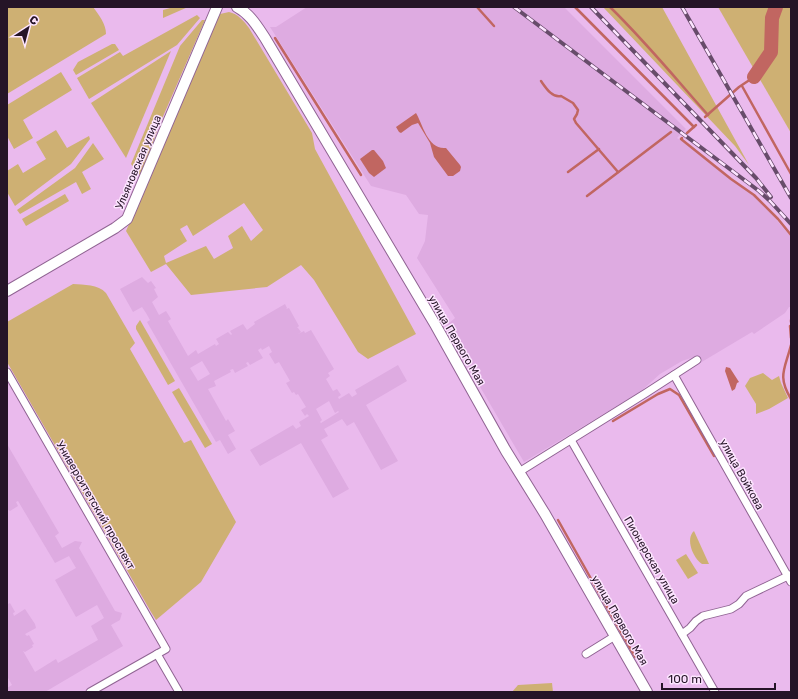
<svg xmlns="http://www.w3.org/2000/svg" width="798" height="699" font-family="Rubik,sans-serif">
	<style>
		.built { fill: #deabe1; fill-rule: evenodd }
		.green { fill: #ceb073; fill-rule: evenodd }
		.water { fill: #c16661 }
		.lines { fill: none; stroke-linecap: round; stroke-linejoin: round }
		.stream { stroke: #c16661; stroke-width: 2.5 }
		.river { stroke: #c16661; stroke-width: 14 }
		.street-casing { stroke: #906493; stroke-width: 9 }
		.secondary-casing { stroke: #906493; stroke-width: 12 }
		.street { stroke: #fff; stroke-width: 7 }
		.secondary { stroke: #fff; stroke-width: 10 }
		.rail-casing { stroke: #674c6a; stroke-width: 4 }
		.rail { stroke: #fde5ff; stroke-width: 2.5; stroke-dasharray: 8; stroke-linecap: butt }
		.labels { text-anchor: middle; stroke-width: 3; stroke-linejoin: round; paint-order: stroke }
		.street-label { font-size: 11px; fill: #251427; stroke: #fde5ff }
	</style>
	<rect width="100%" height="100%" fill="#eabaed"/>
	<!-- built -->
	<g class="built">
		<polygon points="307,7 564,7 686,129 677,138 695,150 729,178 753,195 763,204 791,237 791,307 789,307 785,313 754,334 752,332 700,363 697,356 682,361 660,374 640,392 524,462 445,327 455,318 417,258 425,241 428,215 419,214 406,195 371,186 270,27 276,27"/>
		<path d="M 142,277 L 148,283 L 151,281 L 156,288 L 154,289 L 158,297 L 152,302 L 159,315 L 166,311 L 171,319 L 168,321 L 188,356 L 196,350 L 198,354 L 215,344 L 216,346 L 219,344 L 216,339 L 228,332 L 231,335 L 232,334 L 230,331 L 243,324 L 247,330 L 255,324 L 254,322 L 285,304 L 287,308 L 286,309 L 289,308 L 299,326 L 297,328 L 298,328 L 301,332 L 298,334 L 304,331 L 305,333 L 311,330 L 334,369 L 328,373 L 330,376 L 326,379 L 333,391 L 337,389 L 341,395 L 338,397 L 339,399 L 349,393 L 352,397 L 357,394 L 355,390 L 398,365 L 407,381 L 366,405 L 398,461 L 381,470 L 354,422 L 347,426 L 342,419 L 324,429 L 328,436 L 321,440 L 349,489 L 333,498 L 301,443 L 260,466 L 250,450 L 293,425 L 296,429 L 301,426 L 299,422 L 309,416 L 307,414 L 305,416 L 301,410 L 306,407 L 298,394 L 296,395 L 294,392 L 292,393 L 286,383 L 290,381 L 279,362 L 275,364 L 269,354 L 272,352 L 269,346 L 262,350 L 261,348 L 258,350 L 263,358 L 250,365 L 248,362 L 246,363 L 248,366 L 235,373 L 233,369 L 230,370 L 231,372 L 214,381 L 216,386 L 208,389 L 226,421 L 228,419 L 235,431 L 228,435 L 236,449 L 228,454 L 220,440 L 216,442 L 147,322 L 150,320 L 146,313 L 142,307 L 133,312 L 120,289 ZM 202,361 L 210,374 L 198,381 L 190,368 ZM 329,401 L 335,413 L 338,411 L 339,412 L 321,423 L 320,422 L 322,420 L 316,409 Z"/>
		<polygon points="7,444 59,533 55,536 62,548 75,541 82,542 79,548 115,611 122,613 120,620 111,625 123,646 45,692 7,692 7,688 12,685 7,676 7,602 8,604 10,603 15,612 13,613 14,616 25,609 35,624 36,628 25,634 27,636 29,635 34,644 32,645 33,647 25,652 23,651 35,672 56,659 58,663 98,640 91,626 104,618 97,605 76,617 55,580 76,568 69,556 55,563 18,501 16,502 18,506 10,511 7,509"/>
	</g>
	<!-- green -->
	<g class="green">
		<path d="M 7,7 L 93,7 C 99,15 106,24 106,34 L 7,94 Z"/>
		<polygon points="174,7 188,7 163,18 163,10"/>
		<polygon points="603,7 662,7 749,165 735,146"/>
		<polygon points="718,7 791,7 791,133"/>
		<path d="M 229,12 C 238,14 244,21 249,28 L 312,133 L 315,149 L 416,334 L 368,359 L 358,352 L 314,280 L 301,265 L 267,287 L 191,295 L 166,264 L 151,272 L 126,231 L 159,157 L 216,22 L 220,14 ZM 244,203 L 263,230 L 251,241 L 242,226 L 228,236 L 233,248 L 214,259 L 206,246 L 166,263 L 164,256 L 187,241 L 180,229 L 187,225 L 193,236 Z"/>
		<polygon points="197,15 200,18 177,45 89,99 77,78 120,52 123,56"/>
		<polygon points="202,20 205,20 158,128 141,177 131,164 180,46"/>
		<polygon points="112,44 115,44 119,50 76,75 73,70 78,62"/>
		<polygon points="171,51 126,158 91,103"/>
		<polygon points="61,72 72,90 23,120 33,138 14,149 7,136 7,105"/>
		<polygon points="56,130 67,148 89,136 90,139 71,164 15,206 7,192 7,171 18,164 23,173 46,159 36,142"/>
		<polygon points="93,143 104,159 82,172 91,189 82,194 76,182 20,214 17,210 75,168"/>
		<polygon points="65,194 69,201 26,226 22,219"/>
		<path d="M 73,284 C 84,285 98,284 106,293 L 135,343 L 130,349 L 184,443 L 191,440 L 236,522 L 201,582 L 156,620 L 151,612 L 7,362 L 7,322 Z"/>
		<polygon points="140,320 175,381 168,385 136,329 136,326"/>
		<polygon points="763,373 772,380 779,376 781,383 788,398 769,409 756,414 756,404 745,386 750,378"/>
		<polygon points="179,388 212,444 205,448 172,392"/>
		<path d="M 694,531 L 709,564 L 702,564 C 693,558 685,539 694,531 Z"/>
		<polygon points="686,554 698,573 688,579 676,560"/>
		<polygon points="552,683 553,692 512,692 518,685"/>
	</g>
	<!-- water -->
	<g class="water">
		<path d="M 416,113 C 423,125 428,150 446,148 L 460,165 L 461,167 L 460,171 L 453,176 L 448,176 L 434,157 L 430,143 L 418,123 L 412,125 L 401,133 L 399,132 L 396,127 Z"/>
		<polygon points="372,150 374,150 383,161 386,168 374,177 369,173 360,159"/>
		<polygon points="726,367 730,368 739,382 737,383 735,389 732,391 725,371"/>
	</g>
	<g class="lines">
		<!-- stream -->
		<g class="stream">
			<polyline points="477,7 494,26"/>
			<polyline points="575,7 694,127"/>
			<path d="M 610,7 C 645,41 676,79 708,115"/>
			<polyline points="275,38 361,175"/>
			<path d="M 541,81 C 546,88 552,98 561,96 L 573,103 L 578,110 L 577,114 L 574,119 L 576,123 L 618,172"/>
			<polyline points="742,86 791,174"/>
			<polyline points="705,117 739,87 754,77"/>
			<polyline points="687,133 696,125"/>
			<polyline points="682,138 681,139 731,179 754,195 778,219 791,235"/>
			<polyline points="568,172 599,149"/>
			<polyline points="587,196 671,132"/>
			<polyline points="791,322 791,320"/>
			<polyline points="790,326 791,338"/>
			<path d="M 791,345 C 785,369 777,376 791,399"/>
			<polyline points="613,421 658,394 670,389 679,395 714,456"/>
			<polyline points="558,520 635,657"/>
		</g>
		<!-- river -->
		<polyline class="river" points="754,77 771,52 772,18 776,7"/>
		<defs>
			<g id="street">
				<polyline points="7,372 166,649 90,692"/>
				<polyline points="674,375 791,582"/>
				<polyline points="571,440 715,692"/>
				<polyline points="519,472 646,393 697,360"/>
				<polyline points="682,634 690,628 696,621 703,616 731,609 739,604 746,596 790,575"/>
				<polyline points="157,654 179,692"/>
				<polyline points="586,654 615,636"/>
			</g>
			<g id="secondary">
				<path d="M 237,7 C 250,14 257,26 265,38 L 436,326 L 506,451 L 545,514 L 647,692"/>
				<polyline points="7,291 115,228 127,219 217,7"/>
			</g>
		</defs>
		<!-- street casing -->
		<use href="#street" class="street-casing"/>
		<!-- secondary casing -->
		<use href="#secondary" class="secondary-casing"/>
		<!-- street -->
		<use href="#street" class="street"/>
		<!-- secondary -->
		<use href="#secondary" class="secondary"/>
		<defs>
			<g id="rail">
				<polyline points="514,7 759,191 770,201 791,224"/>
				<polyline points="591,7 756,178 771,197"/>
				<polyline points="682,7 791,198"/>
			</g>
		</defs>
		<!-- rail casing -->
		<use href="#rail" class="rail-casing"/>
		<!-- rail -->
		<use href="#rail" class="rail"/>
	</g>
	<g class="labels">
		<!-- street labels -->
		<g class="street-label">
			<text transform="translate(138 162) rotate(-67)" y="4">Ульяновская улица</text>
			<text transform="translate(457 340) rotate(60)" y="4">улица Первого Мая</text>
			<text transform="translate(742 474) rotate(61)" y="4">улица Войкова</text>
			<text transform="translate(96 505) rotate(60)" y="4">Университетский проспект</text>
			<text transform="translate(652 560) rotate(60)" y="4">Пионерская улица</text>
			<text transform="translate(620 620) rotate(60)" y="4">улица Первого Мая</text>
		</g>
	</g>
	<!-- border -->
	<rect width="798" height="699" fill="none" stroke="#251427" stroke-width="16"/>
	<!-- north arrow -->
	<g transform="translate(28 28) rotate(36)" stroke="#fde5ff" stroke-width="3" paint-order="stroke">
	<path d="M0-3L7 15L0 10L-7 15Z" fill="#251427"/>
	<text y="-6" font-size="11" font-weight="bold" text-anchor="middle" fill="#251427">С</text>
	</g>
	<!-- scale -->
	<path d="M662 683v6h113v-6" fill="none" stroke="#251427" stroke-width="2"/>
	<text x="668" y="683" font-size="12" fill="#251427" stroke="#fde5ff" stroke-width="3" paint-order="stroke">100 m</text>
</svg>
